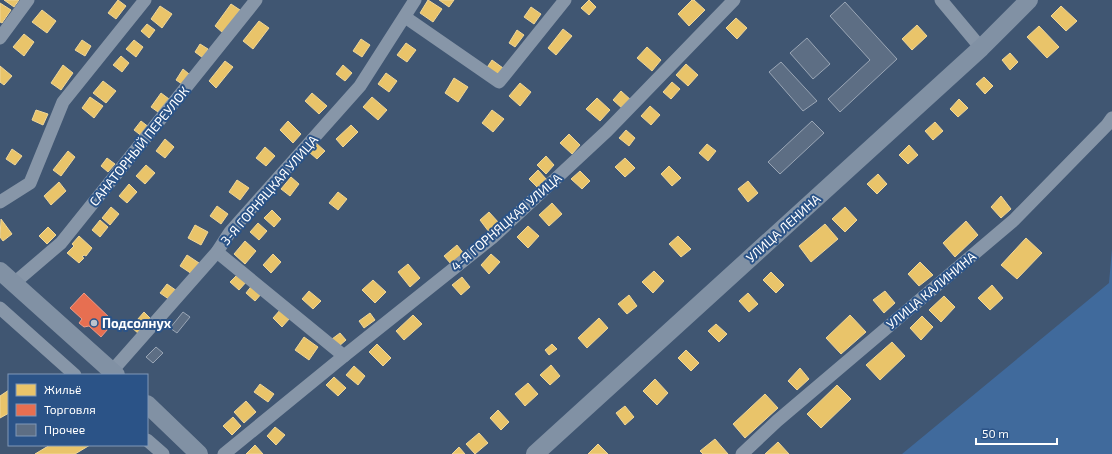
<svg xmlns="http://www.w3.org/2000/svg" width="1112" height="454" font-family="'Exo 2',sans-serif">
	<style>
		.green { fill: #406a9c }
		.homes { fill: #e9c46a; stroke: #f0d697 }
		.shops { fill: #e76f51; stroke: #ee9a85 }
		.building { fill: #5d6e84; stroke: #9aa6b6 }
		.lines { fill: none; stroke-linecap: round; stroke-linejoin: round }
		.street { stroke: #8796a8; stroke-width: 13 }
		.secondary { stroke: #8191a4; stroke-width: 18 }
		.poi-dot { fill: #bcc4ce; stroke: #2b5387; stroke-width: 1.5 }
		.labels { text-anchor: middle; stroke-width: 4; stroke-linejoin: round; paint-order: stroke }
		.street-label { font-size: 13px; fill: #fff; stroke: #2b5387 }
		.poi-label { font-size: 13px; font-weight: bold; fill: #fff; stroke: #2b5387; text-anchor: start }
	</style>
	<rect width="100%" height="100%" fill="#405672"/>
	<!-- green -->
	<polygon class="green" points="1112,249 1112,454 902,454 1109,283"/>
	<!-- homes -->
	<g class="homes">
		<polygon points="4,0 19,0 14,7"/>
		<polygon points="118,0 126,6 116,19 108,13"/>
		<polygon points="428,0 442,9 433,22 420,13"/>
		<polygon points="439,0 454,0 449,7"/>
		<polygon points="589,0 596,7 589,15 581,8"/>
		<polygon points="692,0 694,0 705,10 689,26 678,14"/>
		<polygon points="0,3 11,10 2,23 0,22"/>
		<polygon points="231,4 240,10 223,33 215,26"/>
		<polygon points="160,6 172,14 162,28 151,19"/>
		<polygon points="1061,6 1077,21 1066,31 1051,16"/>
		<polygon points="531,7 541,14 534,24 524,17"/>
		<polygon points="42,10 56,21 47,33 32,22"/>
		<polygon points="736,18 747,28 737,39 726,28"/>
		<polygon points="259,21 269,28 253,49 243,41"/>
		<polygon points="147,24 155,30 149,38 141,31"/>
		<polygon points="917,25 927,36 912,50 902,39"/>
		<polygon points="1039,26 1059,47 1047,58 1027,37"/>
		<polygon points="563,29 572,36 556,55 548,48"/>
		<polygon points="517,30 524,35 515,47 509,43"/>
		<polygon points="24,34 34,42 24,56 13,47"/>
		<polygon points="361,39 370,45 362,57 353,51"/>
		<polygon points="82,40 91,46 85,56 75,50"/>
		<polygon points="134,40 143,47 136,57 126,49"/>
		<polygon points="406,43 416,50 407,62 397,55"/>
		<polygon points="200,44 208,49 203,58 195,52"/>
		<polygon points="647,47 661,60 652,71 637,58"/>
		<polygon points="1010,53 1018,62 1010,70 1002,60"/>
		<polygon points="121,56 129,63 122,72 113,65"/>
		<polygon points="492,60 503,68 496,77 486,69"/>
		<polygon points="225,61 233,67 216,88 209,81"/>
		<polygon points="686,64 698,75 688,86 676,75"/>
		<polygon points="63,65 73,73 61,90 51,83"/>
		<polygon points="343,65 352,73 345,81 336,74"/>
		<polygon points="0,66 12,76 4,85 0,82"/>
		<polygon points="183,69 189,74 182,84 176,80"/>
		<polygon points="386,73 397,81 389,92 378,84"/>
		<polygon points="984,77 993,86 985,94 976,84"/>
		<polygon points="454,78 468,87 458,102 445,93"/>
		<polygon points="103,81 116,91 106,103 93,93"/>
		<polygon points="672,82 680,89 671,99 663,92"/>
		<polygon points="520,83 531,92 520,106 509,96"/>
		<polygon points="621,91 632,101 624,110 613,100"/>
		<polygon points="161,93 169,99 158,112 151,107"/>
		<polygon points="312,93 327,106 319,114 305,101"/>
		<polygon points="90,97 103,106 94,118 82,108"/>
		<polygon points="372,97 387,110 378,120 363,107"/>
		<polygon points="597,98 610,110 600,121 586,109"/>
		<polygon points="959,99 968,108 958,117 950,109"/>
		<polygon points="650,106 660,115 651,125 641,116"/>
		<polygon points="36,110 48,114 43,125 32,120"/>
		<polygon points="492,110 504,119 493,132 482,123"/>
		<polygon points="141,121 150,128 143,137 134,130"/>
		<polygon points="288,121 301,134 293,143 280,130"/>
		<polygon points="935,122 943,131 933,140 925,131"/>
		<polygon points="351,125 358,132 343,147 336,139"/>
		<polygon points="626,130 635,138 629,146 619,138"/>
		<polygon points="569,134 580,145 572,154 560,143"/>
		<polygon points="165,139 174,147 165,158 156,151"/>
		<polygon points="316,143 325,151 317,159 309,152"/>
		<polygon points="707,144 716,151 708,161 699,153"/>
		<polygon points="909,145 918,155 908,164 899,155"/>
		<polygon points="265,147 275,156 266,166 256,158"/>
		<polygon points="12,149 22,156 15,165 6,159"/>
		<polygon points="68,151 75,157 61,176 53,170"/>
		<polygon points="546,156 554,165 546,174 537,165"/>
		<polygon points="107,158 115,164 108,172 101,166"/>
		<polygon points="625,158 635,168 625,177 615,167"/>
		<polygon points="146,165 155,173 145,184 136,176"/>
		<polygon points="669,166 681,178 672,186 661,174"/>
		<polygon points="538,170 547,180 538,188 529,179"/>
		<polygon points="580,171 590,181 582,189 571,179"/>
		<polygon points="878,174 887,184 877,194 867,184"/>
		<polygon points="291,177 299,184 290,196 281,189"/>
		<polygon points="237,180 249,188 240,200 229,192"/>
		<polygon points="748,181 758,193 748,202 738,189"/>
		<polygon points="59,182 66,191 51,205 44,196"/>
		<polygon points="129,184 137,192 127,203 119,196"/>
		<polygon points="338,192 347,199 338,210 329,203"/>
		<polygon points="1001,196 1011,209 1001,218 991,207"/>
		<polygon points="552,203 562,214 549,226 539,215"/>
		<polygon points="217,206 228,214 221,224 210,216"/>
		<polygon points="111,207 119,214 110,225 102,218"/>
		<polygon points="845,207 857,220 845,232 832,219"/>
		<polygon points="272,210 281,219 274,227 264,218"/>
		<polygon points="489,212 499,223 489,232 480,220"/>
		<polygon points="1,219 12,234 3,241 0,237"/>
		<polygon points="100,220 108,227 100,237 92,230"/>
		<polygon points="966,221 978,235 955,257 943,243"/>
		<polygon points="258,223 267,231 259,240 250,232"/>
		<polygon points="825,224 838,239 811,262 799,246"/>
		<polygon points="195,225 208,232 201,245 188,238"/>
		<polygon points="528,226 539,236 528,248 517,237"/>
		<polygon points="48,227 56,235 47,244 39,236"/>
		<polygon points="79,236 92,248 86,256 84,255 82,257 84,258 79,263 67,253 74,246 72,244"/>
		<polygon points="678,236 691,249 681,257 669,244"/>
		<polygon points="1026,238 1042,253 1017,279 1001,265"/>
		<polygon points="245,241 256,251 245,264 234,254"/>
		<polygon points="457,245 464,254 451,264 444,256"/>
		<polygon points="273,254 281,262 271,273 263,265"/>
		<polygon points="491,254 500,262 489,274 481,265"/>
		<polygon points="187,255 199,263 192,274 180,266"/>
		<polygon points="920,262 933,275 919,286 908,274"/>
		<polygon points="408,264 420,278 410,287 398,272"/>
		<polygon points="654,271 664,281 653,293 642,282"/>
		<polygon points="240,272 248,280 239,290 230,282"/>
		<polygon points="771,272 784,285 776,293 763,280"/>
		<polygon points="462,277 470,287 461,295 452,285"/>
		<polygon points="373,280 386,292 375,303 362,290"/>
		<polygon points="167,284 177,291 170,300 160,293"/>
		<polygon points="253,284 263,292 255,301 246,293"/>
		<polygon points="992,285 1003,298 990,310 978,298"/>
		<polygon points="309,291 321,301 313,309 302,299"/>
		<polygon points="885,291 895,303 884,313 873,300"/>
		<polygon points="748,293 758,304 749,312 739,301"/>
		<polygon points="629,295 637,306 627,314 618,304"/>
		<polygon points="944,296 955,307 941,322 929,310"/>
		<polygon points="281,309 290,318 282,327 273,318"/>
		<polygon points="144,312 152,320 139,334 131,327"/>
		<polygon points="370,313 375,320 364,328 359,321"/>
		<polygon points="413,315 422,324 404,340 396,331"/>
		<polygon points="850,315 866,332 841,354 826,338"/>
		<polygon points="922,316 933,327 921,340 910,328"/>
		<polygon points="599,318 608,328 587,348 578,338"/>
		<polygon points="716,324 727,334 719,342 708,331"/>
		<polygon points="340,333 346,340 338,347 332,339"/>
		<polygon points="304,337 318,347 309,360 295,350"/>
		<polygon points="892,342 905,356 880,380 866,365"/>
		<polygon points="377,344 391,358 383,366 369,352"/>
		<polygon points="552,344 557,349 549,355 545,350"/>
		<polygon points="686,350 699,363 691,371 678,358"/>
		<polygon points="551,365 560,376 550,385 540,375"/>
		<polygon points="354,366 365,376 358,385 346,375"/>
		<polygon points="800,368 809,379 797,390 788,381"/>
		<polygon points="334,377 346,388 338,396 326,385"/>
		<polygon points="655,379 668,393 657,405 643,391"/>
		<polygon points="528,383 538,394 525,406 515,394"/>
		<polygon points="260,384 274,394 268,402 254,392"/>
		<polygon points="837,385 851,399 821,428 807,414"/>
		<polygon points="9,390 9,413 0,418 0,396"/>
		<polygon points="765,394 778,408 745,438 733,424"/>
		<polygon points="246,401 256,412 244,423 234,412"/>
		<polygon points="625,406 634,417 625,425 616,413"/>
		<polygon points="498,410 509,422 501,430 490,418"/>
		<polygon points="233,417 241,426 232,435 223,426"/>
		<polygon points="275,427 285,435 276,445 267,436"/>
		<polygon points="479,433 488,443 475,454 466,444"/>
		<polygon points="715,439 728,454 703,454 700,451"/>
		<polygon points="778,442 789,454 765,454"/>
		<polygon points="598,444 608,454 588,454"/>
		<polygon points="50,445 90,445 75,454 35,454"/>
		<polygon points="255,445 263,454 246,454"/>
		<polygon points="459,447 465,454 452,454"/>
	</g>
	<!-- shops -->
	<polygon class="shops" points="84,293 114,322 101,337 89,326 84,327 79,323 82,319 70,308"/>
	<!-- building -->
	<g class="building">
		<polygon points="845,2 897,59 840,112 828,99 870,60 830,16"/>
		<polygon points="807,38 830,64 813,79 790,53"/>
		<polygon points="781,62 817,101 803,111 769,72"/>
		<polygon points="812,121 824,133 780,174 768,162"/>
		<polygon points="183,312 190,317 177,333 170,328"/>
		<polygon points="156,347 163,353 153,363 146,357"/>
	</g>
	<g class="lines">
		<!-- street -->
		<g class="street">
			<polyline points="941,0 981,48"/>
			<polyline points="405,17 499,82 565,0"/>
			<polyline points="0,38 28,0"/>
			<polyline points="0,202 30,183 63,102 145,0"/>
			<polyline points="217,252 344,356"/>
			<polyline points="13,284 61,243 256,0"/>
			<polyline points="0,308 75,375"/>
			<polyline points="112,371 217,252 230,232 360,86 415,0"/>
			<polyline points="147,440 163,454"/>
			<polyline points="224,454 344,356 492,238 607,131 734,0"/>
			<polyline points="742,454 777,421 1014,220 1107,125 1112,118"/>
		</g>
		<!-- secondary -->
		<g class="secondary">
			<polyline points="0,271 116,375"/>
			<polyline points="147,404 199,454"/>
			<polyline points="535,454 981,48 1029,0"/>
		</g>
	</g>
	<!-- markers -->
	<circle class="poi-dot" cx="94" cy="323" r="4"/>
	<g class="labels">
		<!-- street labels -->
		<g class="street-label">
			<text transform="translate(139 146) rotate(-51)" y="5">САНАТОРНЫЙ ПЕРЕУЛОК</text>
			<text transform="translate(269 190) rotate(-49)" y="5">3-Я ГОРНЯЦКАЯ УЛИЦА</text>
			<text transform="translate(506 222) rotate(-41)" y="5">4-Я ГОРНЯЦКАЯ УЛИЦА</text>
			<text transform="translate(783 228) rotate(-42)" y="5">УЛИЦА ЛЕНИНА</text>
			<text transform="translate(931 290) rotate(-40)" y="5">УЛИЦА КАЛИНИНА</text>
		</g>
		<!-- poi labels -->
		<g class="poi-label">
			<text x="102" y="328">Подсолнух</text>
		</g>
	</g>
	<!-- legend -->
	<rect x="8" y="374" width="140" height="72" fill="#2b5387" stroke="#8098b7"/>
	<rect x="16" y="384" width="20" height="12" fill="#e9c46a" stroke="#8098b7"/>
	<text x="44" y="394" font-size="12" fill="#ffffff">Жильё</text>
	<rect x="16" y="404" width="20" height="12" fill="#e76f51" stroke="#8098b7"/>
	<text x="44" y="414" font-size="12" fill="#ffffff">Торговля</text>
	<rect x="16" y="424" width="20" height="12" fill="#5d6e84" stroke="#8098b7"/>
	<text x="44" y="434" font-size="12" fill="#ffffff">Прочее</text>
	<!-- scale -->
	<path d="M976 438v6h81v-6" fill="none" stroke="#ffffff" stroke-width="2"/>
	<text x="982" y="438" font-size="12" fill="#ffffff" stroke="#2b5387" stroke-width="3" paint-order="stroke">50 m</text>
</svg>
